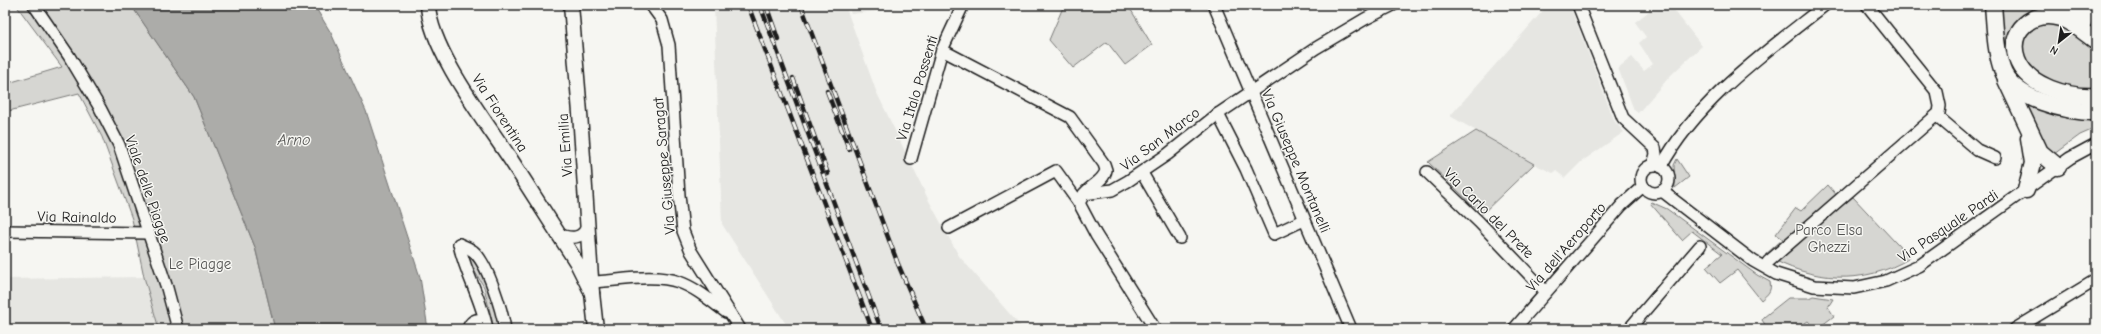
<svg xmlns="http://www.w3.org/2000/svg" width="2101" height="334" font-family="'Comic Neue',sans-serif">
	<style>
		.built { fill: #e6e6e2 }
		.green { fill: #d6d6d2; stroke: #797977 }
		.water { fill: #acaca9; stroke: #727271 }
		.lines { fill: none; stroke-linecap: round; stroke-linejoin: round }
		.minor-casing { stroke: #1c1c1c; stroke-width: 14 }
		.major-casing { stroke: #1c1c1c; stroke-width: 17 }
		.highway-casing { stroke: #1c1c1c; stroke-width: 19 }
		.minor { stroke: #f6f6f2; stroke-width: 11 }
		.major { stroke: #f6f6f2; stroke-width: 14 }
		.highway { stroke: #f6f6f2; stroke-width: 16 }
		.rail-casing { stroke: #1c1c1c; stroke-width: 4.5 }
		.rail { stroke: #f6f6f2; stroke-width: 3; stroke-dasharray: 9; stroke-linecap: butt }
		.labels { text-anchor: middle; stroke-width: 3; stroke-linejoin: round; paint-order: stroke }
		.street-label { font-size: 15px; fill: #1c1c1c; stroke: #f6f6f2 }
		.park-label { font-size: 15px; fill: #545453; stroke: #f6f6f2 }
		.water-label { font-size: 16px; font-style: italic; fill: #565654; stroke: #f6f6f2 }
	</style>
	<rect width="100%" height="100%" fill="#f6f6f2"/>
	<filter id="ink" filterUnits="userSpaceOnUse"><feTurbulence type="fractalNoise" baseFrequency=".025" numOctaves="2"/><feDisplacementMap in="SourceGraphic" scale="8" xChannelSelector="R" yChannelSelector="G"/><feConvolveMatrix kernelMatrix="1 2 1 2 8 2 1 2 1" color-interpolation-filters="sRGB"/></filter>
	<g filter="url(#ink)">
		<!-- built -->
		<g class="built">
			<polygon points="714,5 845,5 876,91 928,199 959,256 1023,329 789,329 722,224"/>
			<polygon points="848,5 927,5 851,14"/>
			<polygon points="1548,5 1554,5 1558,8 1561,5 1570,6 1615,122 1624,132 1581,162 1565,178 1556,171 1553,173 1534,164 1450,116"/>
			<polygon points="1657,5 1670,5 1702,46 1671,75 1638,113 1634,110 1618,68 1632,57 1644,71 1653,64 1639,43 1646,37 1635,22"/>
			<polygon points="144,277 159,329 5,329 5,279"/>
		</g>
		<!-- green -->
		<g class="green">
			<polygon points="16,5 131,5 194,97 255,247 275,329 159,329 144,277 132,219 102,137 79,93 5,112 5,84 62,67"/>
			<polygon points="1064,5 1128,5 1152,45 1125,65 1107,42 1073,68 1049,40"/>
			<polygon points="1998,5 2050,5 2081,36 2096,47 2096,128 2080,135 2054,154 2046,151 2006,61"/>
			<polygon points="1476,131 1534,164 1482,214 1428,162"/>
			<polygon points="1677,159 1689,177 1675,188 1674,165"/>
			<path d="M 1828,185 L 1844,204 L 1853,197 L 1910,258 C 1864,286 1811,282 1765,255 L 1783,239 L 1776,234 L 1796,208 L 1801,211 Z"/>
			<path d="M 1651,202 L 1667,209 L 1757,275 L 1770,282 C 1772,291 1768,294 1761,300 L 1737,270 L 1720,283 L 1706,267 L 1722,254 L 1692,231 L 1682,240 L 1650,203 Z"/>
			<path d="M 465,255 C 485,264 496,310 501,329 L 494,329 L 484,287 Z"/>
			<polygon points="1813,296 1833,299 1828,307 1834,316 1817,329 1808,321 1796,329 1768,329 1762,320 1764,317 1788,298 1809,298"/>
		</g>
		<!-- water -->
		<polygon class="water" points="131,5 314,5 331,33 366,111 420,277 428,329 275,329 255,247 194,97"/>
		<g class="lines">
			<defs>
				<g id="minor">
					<polyline points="34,5 69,56 100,108 119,145 167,288 178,329"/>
					<polyline points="651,5 662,20 669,45 679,195 683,231 691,251 740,329"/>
					<polyline points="1214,5 1351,329"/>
					<polyline points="1578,5 1623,118 1655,148 1656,154 1653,165"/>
					<path d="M 942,50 L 1070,117 L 1104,164 L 1106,170 C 1104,181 1091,185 1084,194"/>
					<polyline points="1218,114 1246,169 1274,234 1304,220"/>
					<polyline points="1937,116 1977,150 1995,158"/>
					<polyline points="911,159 942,50 963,5"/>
					<circle cx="1655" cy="179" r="14"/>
					<path d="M 1661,167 C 1697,100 1767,51 1825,5"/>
					<polyline points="1427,172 1479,222 1546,292"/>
					<polyline points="1142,173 1180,238"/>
					<polyline points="1662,191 1753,261 1776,274 1814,286 1854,288 1886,281 1919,266 2070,158 2096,144"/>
					<polyline points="1079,203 1084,194 1112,190 1128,181 1168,154 1218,114 1316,48 1365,19 1393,5"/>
					<polyline points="949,228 1056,171 1079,203 1096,235 1155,329"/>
					<polyline points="5,231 148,233"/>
					<path d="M 558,234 C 571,239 582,240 588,225"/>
					<path d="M 459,244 C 464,246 469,248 473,251 C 488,263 502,311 505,329"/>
					<path d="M 459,244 C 465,273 482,300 487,329"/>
					<polyline points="1768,262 1939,113 1940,106 1937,92 1867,5"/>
					<path d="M 592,282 C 618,281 654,273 679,282 C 696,288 711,301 726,312"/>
					<path d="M 468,329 C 470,322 475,318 483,320"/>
					<polyline points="1514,329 1622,205 1643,186"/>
					<polyline points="1629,329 1700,246"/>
					<polyline points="2015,329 2096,280"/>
				</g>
				<g id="major">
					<path d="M 428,5 C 430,50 486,122 511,160 C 533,194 555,229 577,263 L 592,293"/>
					<polyline points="571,5 580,113 592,293 596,329"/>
				</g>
				<g id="highway">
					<path d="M 1993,5 C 1995,26 1995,49 2002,69 C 2012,99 2068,113 2096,112"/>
					<polyline points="2063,5 2084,21"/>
					<polyline points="2085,5 2096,13"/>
					<path d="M 2096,41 C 2085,33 2073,22 2060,18 C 2033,9 2007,31 2017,59 C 2027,87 2070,98 2096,96"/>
					<polyline points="2006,80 2040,152 2058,167"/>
					<polyline points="2026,190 2033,163 2029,138"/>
				</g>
			</defs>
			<!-- minor casing -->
			<use href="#minor" class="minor-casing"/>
			<!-- major casing -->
			<use href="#major" class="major-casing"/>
			<!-- highway casing -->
			<use href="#highway" class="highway-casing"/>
			<!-- minor -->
			<use href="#minor" class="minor"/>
			<!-- major -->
			<use href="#major" class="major"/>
			<!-- highway -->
			<use href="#highway" class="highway"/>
			<defs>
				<g id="rail">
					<polyline points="748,5 872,329"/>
					<polyline points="760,5 881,329"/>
					<polyline points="766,5 778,39"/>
					<polyline points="801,5 898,264 926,329"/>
					<polyline points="793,78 828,174"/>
					<polyline points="827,91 849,149"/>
				</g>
			</defs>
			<!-- rail casing -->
			<use href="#rail" class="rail-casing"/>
			<!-- rail -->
			<use href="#rail" class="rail"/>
		</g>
	</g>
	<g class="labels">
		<!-- street labels -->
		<g class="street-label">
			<text transform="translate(917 88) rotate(-73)" y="5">Via Italo Possenti</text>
			<text transform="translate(500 113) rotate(57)" y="5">Via Fiorentina</text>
			<text transform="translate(1160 139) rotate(-37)" y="5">Via San Marco</text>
			<text transform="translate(565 145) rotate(-94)" y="5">Via Emilia</text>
			<text transform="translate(1296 161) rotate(67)" y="5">Via Giuseppe Montanelli</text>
			<text transform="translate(664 166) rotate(-95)" y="5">Via Giuseppe Saragat</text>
			<text transform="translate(148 189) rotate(71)" y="5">Viale delle Piagge</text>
			<text transform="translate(1489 213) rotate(45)" y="5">Via Carlo del Prete</text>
			<text transform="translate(77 217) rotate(1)" y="5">Via Rainaldo</text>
			<text transform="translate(1948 226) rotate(-34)" y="5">Via Pasquale Pardi</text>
			<text transform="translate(1566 247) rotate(-49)" y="5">Via dell'Aeroporto</text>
		</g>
		<!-- park labels -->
		<g class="park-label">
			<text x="1829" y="235">Parco Elsa<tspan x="1829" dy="17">Ghezzi</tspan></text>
			<text x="200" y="269">Le Piagge</text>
		</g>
		<!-- water labels -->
		<g class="water-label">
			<text x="294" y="145">Arno</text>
		</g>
	</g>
	<!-- margin -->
	<rect width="2101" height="334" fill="none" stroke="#f6f6f2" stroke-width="20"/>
	<rect x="10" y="10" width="2081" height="314" fill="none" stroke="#1c1c1c" stroke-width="1.5" filter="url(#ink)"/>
	<!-- north arrow -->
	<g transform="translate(2059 42) rotate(210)" stroke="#f6f6f2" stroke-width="3" paint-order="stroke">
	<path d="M0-3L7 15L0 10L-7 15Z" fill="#1c1c1c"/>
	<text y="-6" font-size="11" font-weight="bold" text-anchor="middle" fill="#1c1c1c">N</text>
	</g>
</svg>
